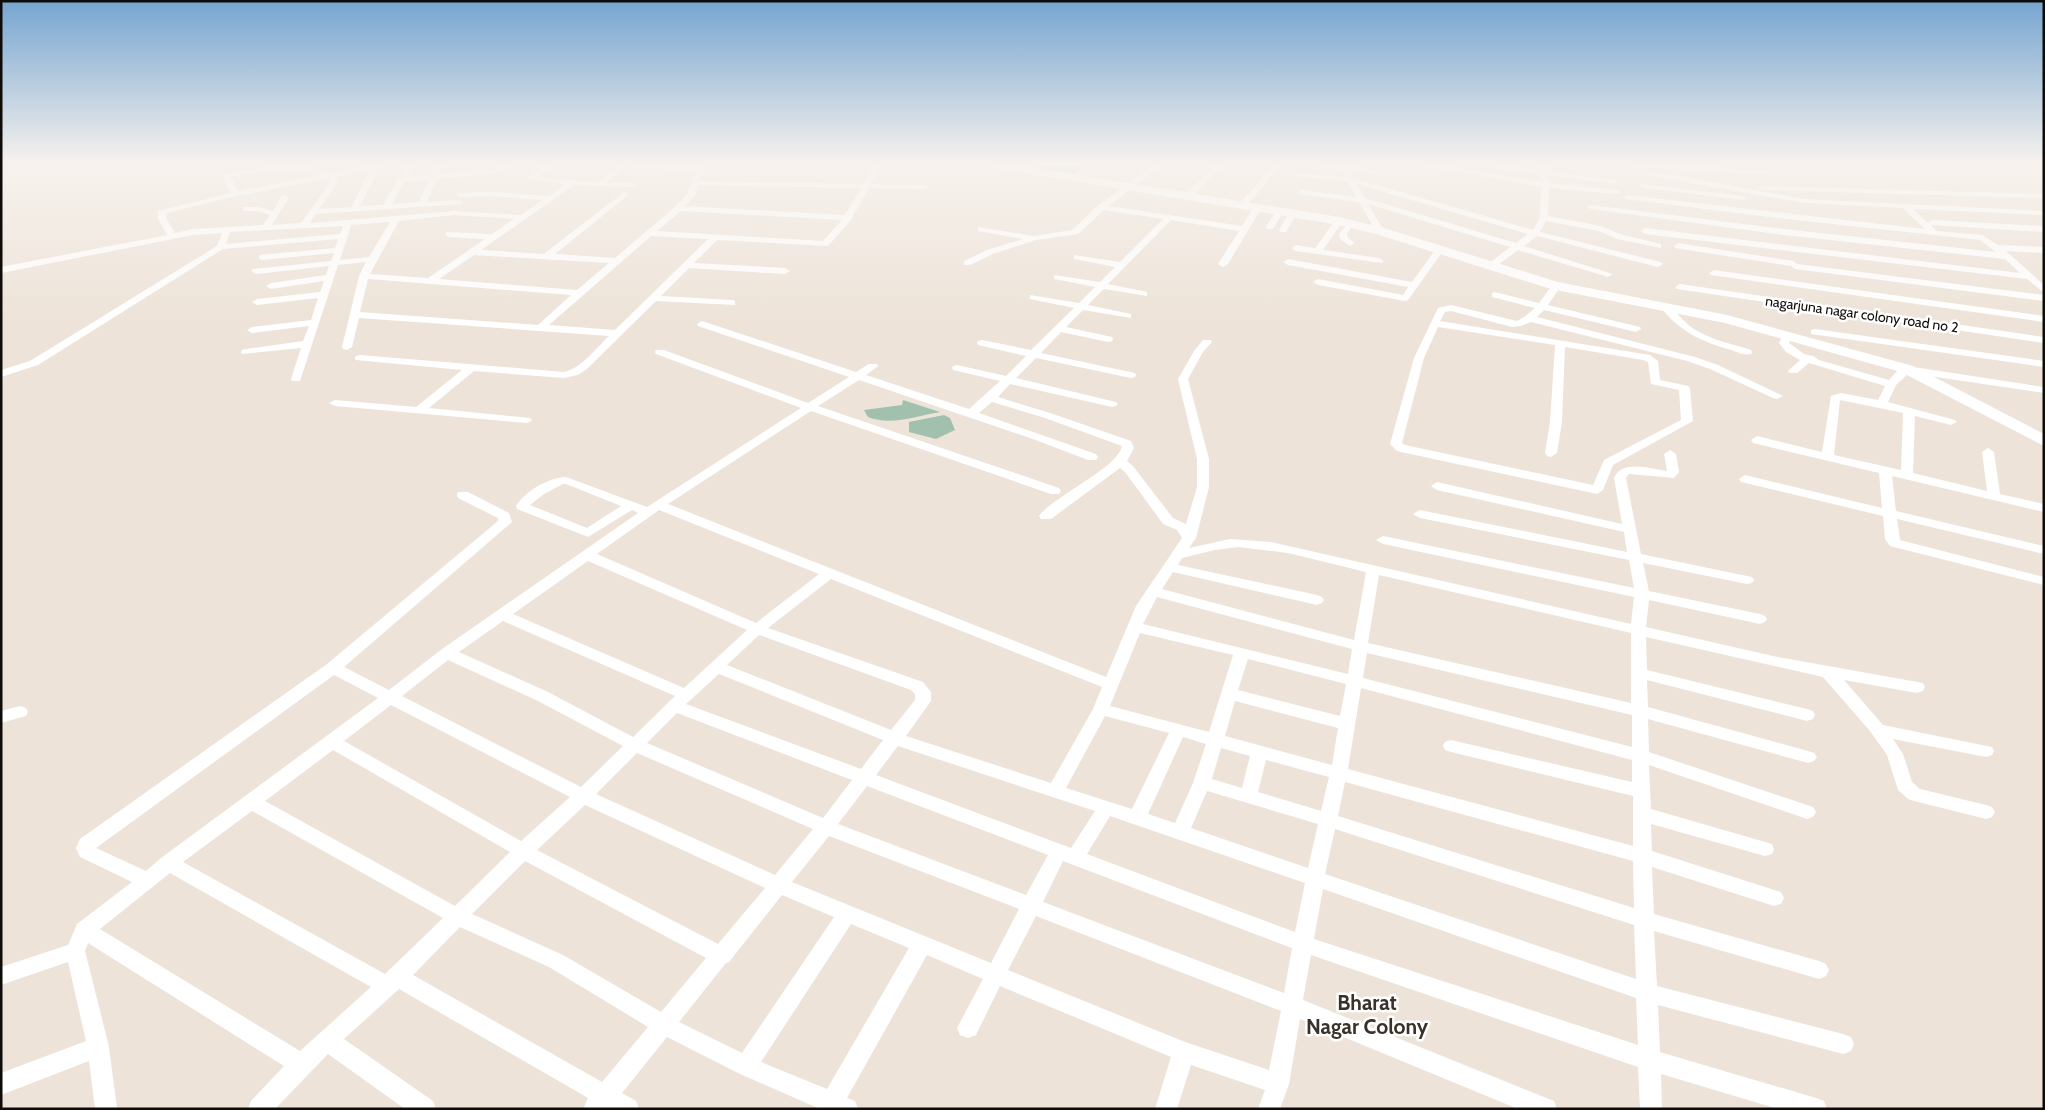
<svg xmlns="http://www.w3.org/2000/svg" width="2045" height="1110" font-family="Cabin,sans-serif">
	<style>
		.green { fill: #a1c1ae }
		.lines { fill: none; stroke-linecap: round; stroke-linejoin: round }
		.street { fill: #fff; fill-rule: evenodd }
		.secondary { fill: #fff; fill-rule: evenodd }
		.labels { text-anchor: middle; stroke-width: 5; stroke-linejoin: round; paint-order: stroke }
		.far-street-label { font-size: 14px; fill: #0f0b08; stroke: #fff }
		.near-neighbourhood-label { font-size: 21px; font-weight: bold; fill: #3a322a; stroke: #fff }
	</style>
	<rect width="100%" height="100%" fill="#ede3d8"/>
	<!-- green -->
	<g class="green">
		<polygon points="1022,165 1084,165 1074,174"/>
		<path d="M 903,400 L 940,412 C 916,416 891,426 868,417 L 864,410 L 902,405 Z"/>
		<polygon points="944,415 950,418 955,430 936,439 909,432 909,422"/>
	</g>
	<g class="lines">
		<!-- street -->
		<g class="street">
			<path d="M 370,165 L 386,165 L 377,169 L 377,173 L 360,206 L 383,205 L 406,165 L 414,165 L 407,177 L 432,175 L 436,165 L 444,165 L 440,174 L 495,169 L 501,165 L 510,165 L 497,173 L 437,179 L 427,202 L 458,200 L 462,202 L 461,204 L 316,214 L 310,223 L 454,211 L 521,215 L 542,200 L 492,196 L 460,197 L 456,195 L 460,193 L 492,192 L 549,196 L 565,184 L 531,180 L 527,178 L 544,165 L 553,165 L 538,177 L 597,182 L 619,165 L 627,165 L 607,182 L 631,183 L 634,183 L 634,187 L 574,185 L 481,250 L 544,254 L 624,192 L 628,194 L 627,196 L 555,254 L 615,258 L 676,206 L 687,194 L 696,171 L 632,167 L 629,165 L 706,165 L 700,181 L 864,184 L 874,165 L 882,165 L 871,184 L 924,185 L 928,187 L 924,189 L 869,188 L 851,220 L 828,246 L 717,240 L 694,263 L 785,268 L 790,271 L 785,274 L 689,268 L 661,296 L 732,300 L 735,301 L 735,305 L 656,301 L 587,369 L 578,375 L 564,378 L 474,371 L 429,408 L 530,418 L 532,420 L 530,422 L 526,423 L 335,406 L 329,403 L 335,400 L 416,407 L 462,370 L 356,360 L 355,358 L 356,356 L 360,355 L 564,372 C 582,368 596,348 609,336 L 359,318 L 352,347 L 347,350 L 343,349 L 342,347 L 359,276 L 366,262 L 338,265 L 300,381 L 292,381 L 291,379 L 301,348 L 242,354 L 241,352 L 242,350 L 246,349 L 303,341 L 309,326 L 252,333 L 247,330 L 252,327 L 311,320 L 318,298 L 257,305 L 252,302 L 257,299 L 320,292 L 324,281 L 271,289 L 266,286 L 271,283 L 326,275 L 329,266 L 256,274 L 251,271 L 253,269 L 331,261 L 334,253 L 262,260 L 259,259 L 259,255 L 335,248 L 338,239 L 223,249 L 38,365 L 1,377 L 1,370 L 30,361 L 217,246 L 222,233 L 193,235 L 1,273 L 1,267 L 167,235 L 158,218 L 158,211 L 231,193 L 222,176 L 223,174 C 245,170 312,158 327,174 ZM 270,170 L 318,173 L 320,175 L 238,191 L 231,177 ZM 369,170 L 352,207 L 319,209 L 337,184 L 338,177 ZM 330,178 L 329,184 L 301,223 L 272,225 L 289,197 L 285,195 L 282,195 L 273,211 L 258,207 L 243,207 L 243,211 L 258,211 L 270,215 L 263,225 L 193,229 L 175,233 L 166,218 L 167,213 L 236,196 ZM 429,180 L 419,202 L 392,204 L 404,182 ZM 698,185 L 861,188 L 845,215 L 685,206 L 695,195 ZM 681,211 L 842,220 L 823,241 L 657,231 ZM 454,215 L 514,219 L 492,234 L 446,232 L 446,236 L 449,237 L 485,239 L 428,278 L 370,274 L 399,221 ZM 390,222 L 369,257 L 340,260 L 351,225 ZM 343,226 L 340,234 L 226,244 L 230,232 ZM 651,236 L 708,239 L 615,330 L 549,325 ZM 474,255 L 609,263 L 577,290 L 439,279 ZM 368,279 L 571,295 L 538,325 L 360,312 Z"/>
			<path d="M 1154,165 L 1162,165 L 1109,206 L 1242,226 L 1255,205 L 1261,205 L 1262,207 L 1228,264 L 1223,267 L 1218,264 L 1239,231 L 1171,220 L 1108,284 L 1147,292 L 1147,296 L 1104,289 L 1088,305 L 1131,314 L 1131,318 L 1083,310 L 1066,327 L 1112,337 L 1113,339 L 1112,341 L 1108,342 L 1061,332 L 1041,353 L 1135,373 L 1136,375 L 1135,377 L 1131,378 L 1036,358 L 1016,378 L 1116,402 L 1118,404 L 1116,406 L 1112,407 L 1010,384 L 998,397 L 1053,414 L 1131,441 L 1134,448 L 1127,461 L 1133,466 L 1173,518 L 1186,524 L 1197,487 L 1197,459 L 1178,379 L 1194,351 L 1203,340 L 1211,340 L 1212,342 L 1203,352 L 1188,379 L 1209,459 L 1209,487 L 1196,538 L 1189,548 L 1230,539 L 1271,542 L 1631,624 L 1634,597 L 1383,544 L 1376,540 L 1383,536 L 1634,588 L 1629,560 L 1420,518 L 1413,514 L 1420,510 L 1627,552 L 1624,532 L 1437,490 L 1431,486 L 1437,482 L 1622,524 L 1614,478 C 1622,459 1650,469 1667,471 L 1664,454 L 1670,450 L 1676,454 L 1679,472 L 1674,478 L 1629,474 L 1626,478 L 1641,554 L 1747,576 L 1752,577 L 1754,580 L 1752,583 L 1747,584 L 1643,563 L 1649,591 L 1760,614 L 1765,616 L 1767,619 L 1765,622 L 1760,624 L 1649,600 L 1646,627 L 1773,656 L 1923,683 L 1925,687 L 1923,691 L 1917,693 L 1844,680 L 1883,725 L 1992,747 L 1994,751 L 1992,755 L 1986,757 L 1893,739 L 1903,754 L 1912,782 L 1920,789 L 1986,805 L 1992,807 L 1995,812 L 1992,817 L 1986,819 L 1914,801 L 1908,799 L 1898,790 L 1887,755 L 1870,731 L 1823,677 L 1646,637 L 1647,670 L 1807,709 L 1813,711 L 1815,715 L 1813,719 L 1807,721 L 1647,680 L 1648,707 L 1808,751 L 1814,753 L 1817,757 L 1814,761 L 1808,763 L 1648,719 L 1649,752 L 1813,807 L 1816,812 L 1813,817 L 1807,819 L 1649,765 L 1651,809 L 1765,842 L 1772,844 L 1774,849 L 1772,854 L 1765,856 L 1651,824 L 1652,851 L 1781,892 L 1784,898 L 1781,904 L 1774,906 L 1652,867 L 1654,914 L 1819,961 L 1826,964 L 1829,970 L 1826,976 L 1819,979 L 1654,931 L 1657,986 L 1843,1034 L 1851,1037 L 1854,1044 L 1851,1051 L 1843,1054 L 1658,1005 L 1660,1052 L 1816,1098 L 1824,1101 L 1827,1109 L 1778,1109 L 1661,1074 L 1662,1109 L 1640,1109 L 1638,1067 L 1311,955 L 1303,1000 L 1554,1101 L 1557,1109 L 1518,1109 L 1300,1019 L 1289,1084 L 1280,1109 L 1258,1109 L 1265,1090 L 1191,1065 L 1177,1109 L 1155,1109 L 1171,1057 L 1000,986 L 976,1035 L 968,1038 L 960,1035 L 957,1028 L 983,979 L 927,955 L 847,1098 L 855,1101 L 858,1109 L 820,1109 L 738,1073 L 667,1037 L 622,1093 L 636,1101 L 639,1109 L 583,1109 L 588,1098 L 399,989 L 344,1039 L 433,1101 L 436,1109 L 405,1109 L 328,1054 L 275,1109 L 248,1109 L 251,1101 L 284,1066 L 88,943 L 85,951 L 109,1047 L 117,1109 L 95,1109 L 89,1061 L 1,1095 L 1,1073 L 86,1041 L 68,962 L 1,985 L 1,967 L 68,945 L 77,924 L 132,882 L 80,857 L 76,848 L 80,839 L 327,664 L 498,521 L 498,518 L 458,498 L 457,495 L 458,492 L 468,492 L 509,513 L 512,522 L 344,667 L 389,690 L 442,649 L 638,513 L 632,510 L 588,537 L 517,509 L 516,506 C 526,491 547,478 566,477 L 647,507 L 801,408 L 656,354 L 655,352 L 656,350 L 664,350 L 808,403 L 849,377 L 698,326 L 697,324 L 702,321 L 856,372 L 869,364 L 877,364 L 878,366 L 866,375 L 969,409 L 1000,381 L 953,370 L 952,368 L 953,366 L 957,365 L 1006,376 L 1026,356 L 978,345 L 977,343 L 978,341 L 982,340 L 1031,350 L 1074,308 L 1030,299 L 1030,295 L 1079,303 L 1095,287 L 1054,279 L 1054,275 L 1100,282 L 1115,267 L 1074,259 L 1074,255 L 1120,262 L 1163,219 L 1104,210 L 1078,234 L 1036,240 L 993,254 L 970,265 L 964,265 L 964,261 L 987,250 L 1023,239 L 978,231 L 978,227 L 1034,236 L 1072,230 L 1099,205 ZM 859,380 L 1033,439 L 1088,460 L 1096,460 L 1098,457 L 1096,454 L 979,413 L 992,402 L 1045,418 L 1122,446 C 1118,468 1055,495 1039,516 L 1041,519 L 1051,519 L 1120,468 L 1125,472 L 1163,524 L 1177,530 L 1182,538 L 1136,606 L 1106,677 L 668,504 L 811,411 L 1051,494 L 1059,494 L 1061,491 L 1059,488 L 818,406 ZM 563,484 L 566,484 L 621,506 L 587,528 L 530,505 L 544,494 ZM 659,510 L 819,574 L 756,623 L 597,554 ZM 1238,547 L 1288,553 L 1366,572 L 1354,640 L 1162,589 L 1173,572 L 1317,605 L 1322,603 L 1324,600 L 1322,597 L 1317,595 L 1178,565 L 1182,558 L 1215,550 ZM 588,561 L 747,630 L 684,688 L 513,614 ZM 1379,575 L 1631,633 L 1631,703 L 1368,643 ZM 831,579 L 1102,687 L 1093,709 L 1051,783 L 906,736 L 931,701 L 931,692 L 923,682 L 768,628 ZM 1157,597 L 1352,649 L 1348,674 L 1143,624 ZM 503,621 L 675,696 L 633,737 L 548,692 L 459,652 ZM 1140,633 L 1233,655 L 1209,732 L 1110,706 ZM 759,635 L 911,690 L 915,694 L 915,700 L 891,730 L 727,665 ZM 1367,653 L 1632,715 L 1632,747 L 1363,678 ZM 1248,659 L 1346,684 L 1340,716 L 1238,690 ZM 448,660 L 536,700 L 623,746 L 581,787 L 402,696 ZM 719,674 L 883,740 L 861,769 L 686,704 ZM 334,675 L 378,698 L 161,858 L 146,871 L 96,848 ZM 1361,688 L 1632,760 L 1632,782 L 1451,740 L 1445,742 L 1443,746 L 1445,750 L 1451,752 L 1633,796 L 1633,846 L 1348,769 ZM 1235,701 L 1338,728 L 1332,765 L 1225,736 ZM 391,705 L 570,797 L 521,841 L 344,741 ZM 677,713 L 852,780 L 823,818 L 647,743 ZM 1105,716 L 1169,733 L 1132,809 L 1066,788 ZM 1183,737 L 1206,744 L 1193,783 L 1175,823 L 1148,814 ZM 898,746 L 1095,811 L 1071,848 L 876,775 ZM 1221,748 L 1250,756 L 1242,788 L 1212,779 ZM 333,750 L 510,852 L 455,906 L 265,801 ZM 637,753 L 813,829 L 775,875 L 596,794 ZM 1266,760 L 1329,777 L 1321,811 L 1258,792 ZM 1345,782 L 1633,861 L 1634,908 L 1338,816 ZM 867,786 L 1048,855 L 1026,895 L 838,824 ZM 1207,791 L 1318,824 L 1308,868 L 1191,828 ZM 585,805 L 765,888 L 718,944 L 537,850 ZM 252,811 L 443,918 L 385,974 L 183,862 ZM 1110,816 L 1305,883 L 1295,932 L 1087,854 ZM 1335,829 L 1634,925 L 1636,979 L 1325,874 ZM 829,836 L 1019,909 L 991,963 L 792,882 ZM 525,861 L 706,958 L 661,1012 L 563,955 L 472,914 ZM 1063,861 L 1292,948 L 1284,993 L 1043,902 ZM 170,873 L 371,987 L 300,1051 L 100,929 ZM 1323,889 L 1636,998 L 1638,1045 L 1314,939 ZM 782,895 L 834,917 L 742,1053 L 679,1022 L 726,963 L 729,962 ZM 1036,916 L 1281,1011 L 1269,1070 L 1185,1042 L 1008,970 ZM 851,924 L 909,948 L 827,1089 L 761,1062 ZM 460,927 L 549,967 L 648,1027 L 602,1082 L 413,975 Z"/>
			<polygon points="1216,165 1224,165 1190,199 1184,199 1184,195"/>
			<polygon points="1274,165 1281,165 1245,208 1239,208 1239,204"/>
			<path d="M 1313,165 L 1347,165 L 1375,170 L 1375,174 L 1372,174 L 1349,170 L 1353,178 L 1533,230 L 1540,218 L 1541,187 L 1422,165 L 1441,165 L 1541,182 L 1540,174 L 1501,169 L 1497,167 L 1506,165 L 1539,170 L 1538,165 L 1546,165 L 1547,171 L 1617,180 L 1617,184 L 1614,184 L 1547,175 L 1549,183 L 1617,190 L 1621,192 L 1617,194 L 1549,188 L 1548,216 L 1601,226 L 1623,235 L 1661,244 L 1661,248 L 1617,239 L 1599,231 L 1546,221 L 1540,232 L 1661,262 L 1663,264 L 1658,267 L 1537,236 L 1524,246 L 1613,274 L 1608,277 L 1605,276 L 1518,250 L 1494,268 L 1488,268 L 1488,264 L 1510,247 L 1368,204 L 1384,231 L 1377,233 L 1359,202 L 1298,194 L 1297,192 L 1301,190 L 1356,197 L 1348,182 L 1299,177 L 1295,175 L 1299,173 L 1345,177 L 1341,170 ZM 1357,184 L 1528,234 L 1516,243 L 1365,198 Z"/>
			<polygon points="1633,165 1678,165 1764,171 1768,173 1764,175 1636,167"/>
			<polygon points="1642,171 1685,177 1805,199 2044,211 2044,215 1913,209 1928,223 1932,220 2044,226 2044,232 1931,225 1936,231 1982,235 1998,245 2044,247 2044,253 2006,251 2044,285 2044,293 2027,279 1645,234 1641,231 1645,228 2020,273 2005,259 1784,235 1591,209 1587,207 1591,205 1784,229 1996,252 1980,240 1777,218 1625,199 1624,197 1628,195 1925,229 1903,208 1805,203 1645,175 1641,173"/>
			<polygon points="1641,184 1743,196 1747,198 1743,200 1644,188 1640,186"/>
			<polygon points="1759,186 2044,194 2044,198 1762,190 1758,188"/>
			<polygon points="1277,209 1284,211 1273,229 1267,229 1266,227"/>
			<polygon points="1290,211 1297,213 1286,232 1280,232 1279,230"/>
			<polygon points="1339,218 1343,221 1323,250 1379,258 1384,261 1382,263 1296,251 1292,248 1296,245 1315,248 1336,219"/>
			<polygon points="1351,221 1355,224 1347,233 1347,236 1354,243 1350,246 1340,239 1339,233"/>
			<polygon points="1678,243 1793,261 1797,264 2044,295 2044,301 1795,269 1791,266 1675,248 1674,246"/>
			<polygon points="1439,248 1443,251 1408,300 1405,301 1318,285 1313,282 1318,279 1403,295 1408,287 1288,265 1283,262 1288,259 1412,282 1436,249"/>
			<polygon points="1714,270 2044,316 2044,322 1711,275 1709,273"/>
			<path d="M 1556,283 L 1561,286 L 1548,305 L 1640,327 L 1641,329 L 1636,332 L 1544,310 L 1537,317 L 1695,357 L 1718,365 L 1783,396 L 1777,399 L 1773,398 L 1710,369 L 1687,361 L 1531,322 L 1521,326 L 1512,327 L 1451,311 L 1445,312 L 1440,321 L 1650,355 L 1658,361 L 1660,380 L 1688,386 L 1690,388 L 1693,421 L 1613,465 L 1603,490 L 1597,494 L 1401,452 L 1397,451 L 1390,444 L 1414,358 L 1438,308 L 1451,305 L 1517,321 L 1524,317 L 1535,308 L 1492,297 L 1492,293 L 1495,292 L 1539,303 L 1553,284 ZM 1438,327 L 1555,345 L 1550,422 L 1545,453 L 1547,456 L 1551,457 L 1557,453 L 1562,422 L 1565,347 L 1643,360 L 1648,362 L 1651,384 L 1679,390 L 1681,420 L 1604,460 L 1593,485 L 1405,445 L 1402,443 L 1424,358 Z"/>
			<polygon points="1680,284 2044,337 2044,343 1677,289 1675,287"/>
			<path d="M 1664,303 C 1673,306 1684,323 1694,329 C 1711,340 1732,344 1751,350 L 1752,352 L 1751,354 C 1743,356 1735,351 1728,349 C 1700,341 1680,331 1661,308 L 1661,304 Z"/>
			<polygon points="1815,329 2044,361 2044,367 1811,334 1811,330"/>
			<path d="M 1787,333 L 1792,336 L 1789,343 L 1804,354 L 1813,356 L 1819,360 L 1889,380 L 1898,370 L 1907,366 L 2044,387 L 2044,393 L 1909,373 L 1896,385 L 1888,402 L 1955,420 L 1957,422 L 1951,425 L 1915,416 L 1913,473 L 1987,491 L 1982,452 L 1988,448 L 1994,452 L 2000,494 L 2044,504 L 2044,512 L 1892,476 L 1896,511 L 2044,546 L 2044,554 L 1897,519 L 1900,540 L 2044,577 L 2044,585 L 1890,546 L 1885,539 L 1883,516 L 1741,482 L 1739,479 L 1745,475 L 1882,508 L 1879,473 L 1753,443 L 1751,440 L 1757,436 L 1822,452 L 1831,396 L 1841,393 L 1878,400 L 1885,386 L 1809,363 L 1797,373 L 1789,373 L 1788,371 L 1800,360 L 1786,352 L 1779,343 L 1783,334 ZM 1840,400 L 1903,413 L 1901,470 L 1834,455 Z"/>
			<polygon points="20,706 26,708 28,712 26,716 1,723 1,711"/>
		</g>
		<!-- secondary -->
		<polygon class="secondary" points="990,165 1018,165 1339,217 1384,228 1558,282 1727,315 1913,366 2044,434 2044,446 1901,372 1725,323 1551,289 1376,234 1339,225 995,168"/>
	</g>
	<!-- sky -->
	<linearGradient id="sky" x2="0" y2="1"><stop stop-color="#75a5d0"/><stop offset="0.51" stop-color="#f7f2ed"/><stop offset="1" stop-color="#f7f2ed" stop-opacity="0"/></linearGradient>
	<rect width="2045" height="321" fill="url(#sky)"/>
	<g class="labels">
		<!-- far-street labels -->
		<g class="far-street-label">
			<text transform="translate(1862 314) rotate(8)" y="5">nagarjuna nagar colony road no 2</text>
		</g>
		<!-- near-neighbourhood labels -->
		<g class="near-neighbourhood-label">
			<text x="1367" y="1010">Bharat<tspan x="1367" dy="24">Nagar Colony</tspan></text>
		</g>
	</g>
	<!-- border -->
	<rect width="2045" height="1110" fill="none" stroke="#0f0b08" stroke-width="5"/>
</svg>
